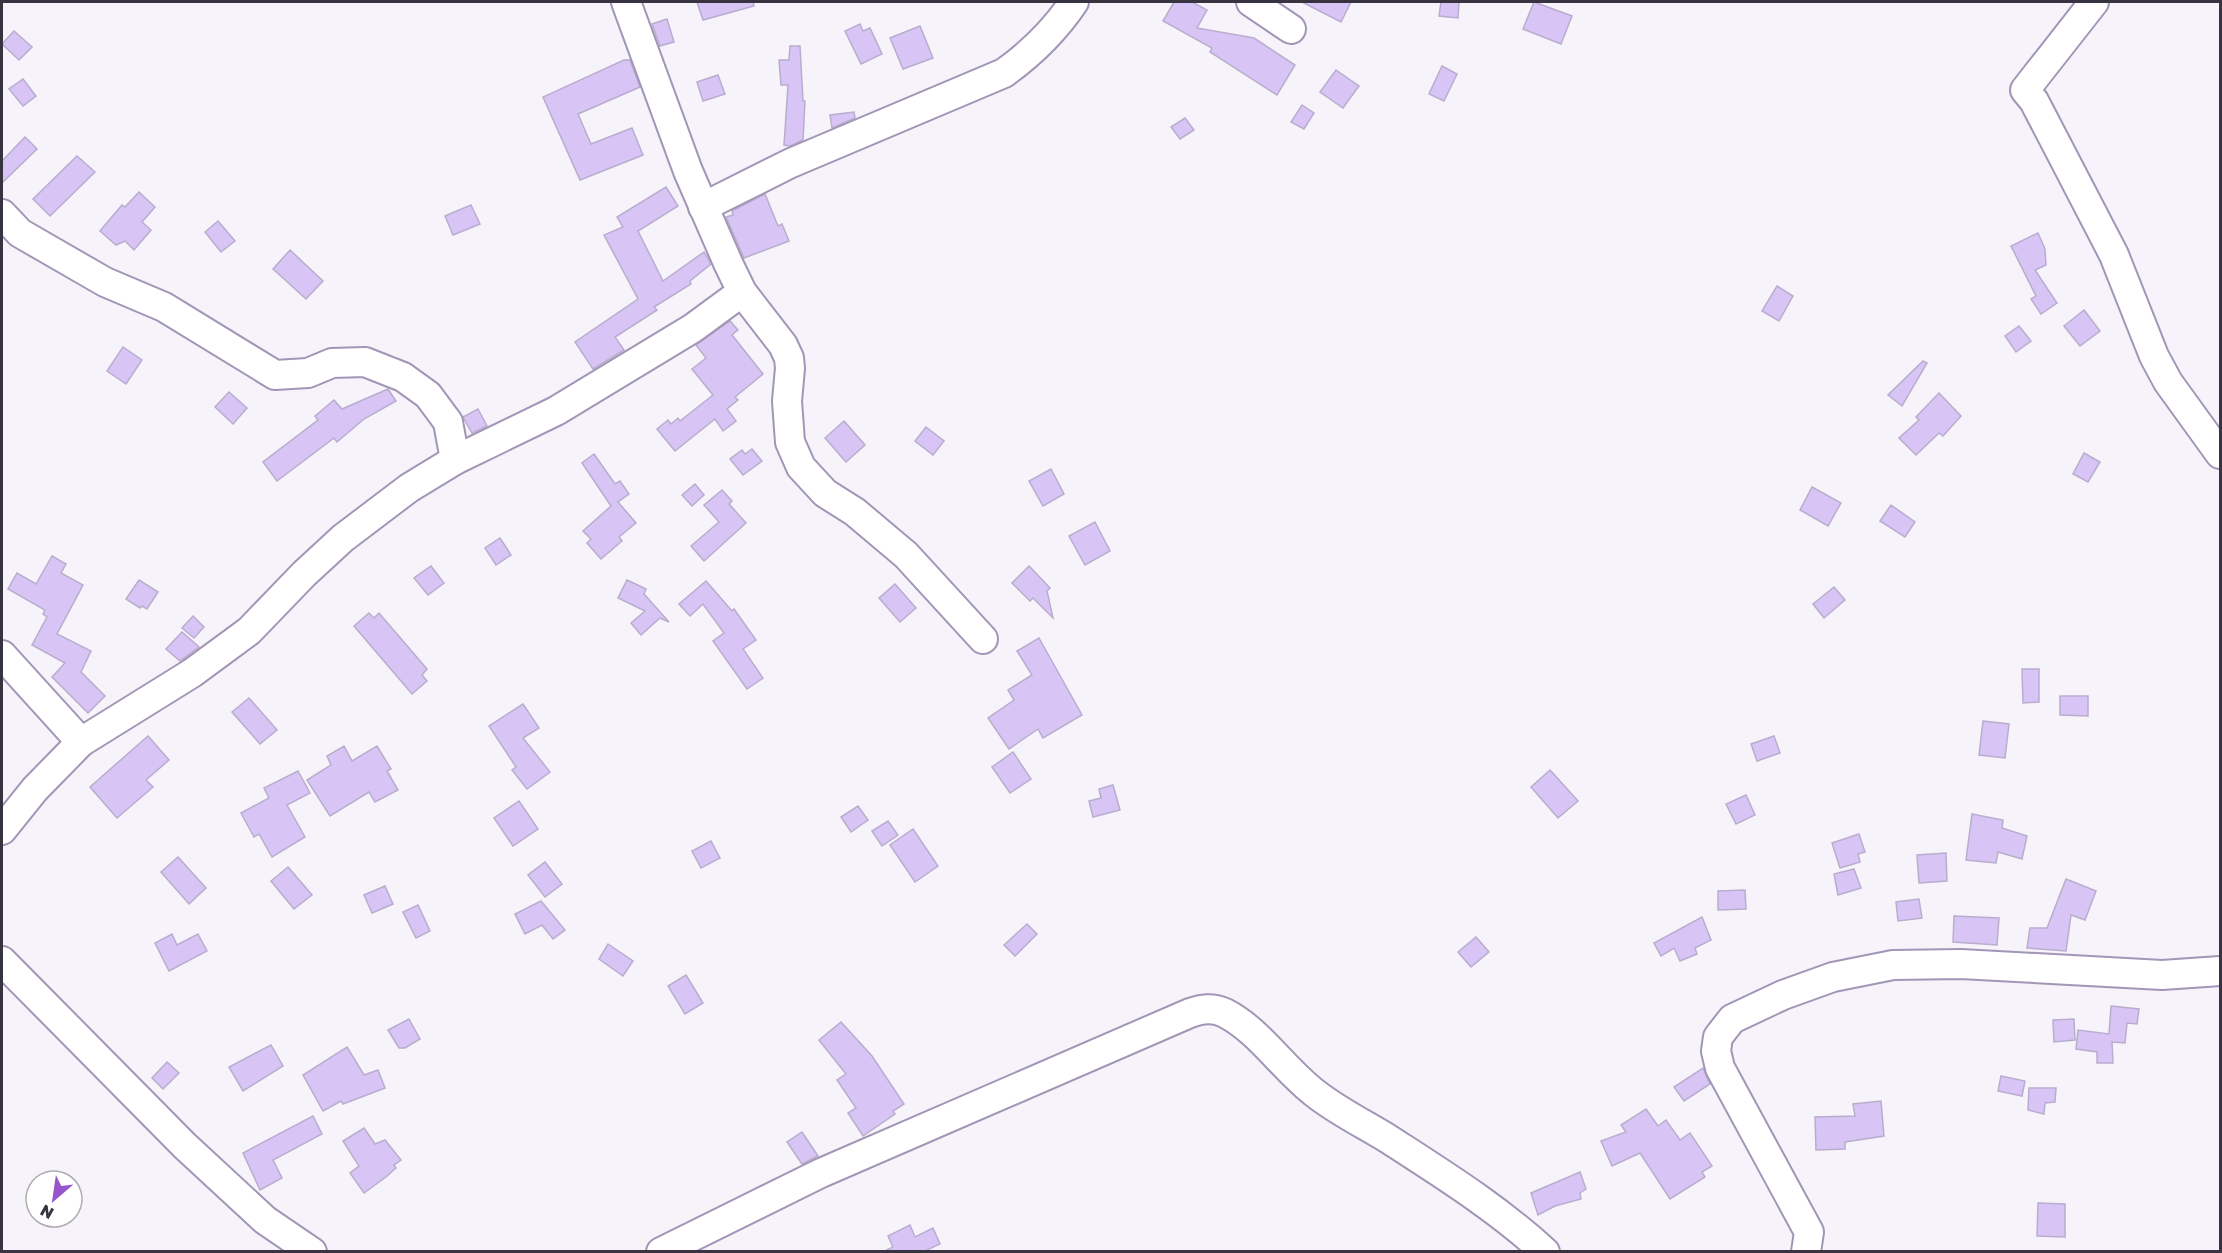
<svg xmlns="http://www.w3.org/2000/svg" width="2222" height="1253" font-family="'Golos Text',sans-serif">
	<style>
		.building { fill: #d8c5f6; stroke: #b9adce; stroke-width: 1.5 }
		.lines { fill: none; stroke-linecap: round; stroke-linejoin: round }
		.minor-casing { stroke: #a296b6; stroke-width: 32 }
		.minor { stroke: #fff; stroke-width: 28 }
	</style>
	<rect width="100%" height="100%" fill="#f6f3fa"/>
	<!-- building -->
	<g class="building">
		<polygon points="697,2 753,2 754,6 703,20"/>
		<polygon points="1174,2 1192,2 1207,10 1197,28 1254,38 1295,65 1277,95 1210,52 1212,48 1163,21"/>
		<polygon points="1302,2 1351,2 1341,22"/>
		<polygon points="1441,2 1459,2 1458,18 1439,16"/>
		<polygon points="1534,2 1572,16 1561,44 1523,29"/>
		<polygon points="667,19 674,42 660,46 652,24"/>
		<polygon points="860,24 863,31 870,28 882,54 861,64 845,31"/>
		<polygon points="920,26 933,58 903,69 890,38"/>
		<polygon points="14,31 32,47 19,60 2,44"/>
		<polygon points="790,46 800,46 803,101 805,101 803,140 790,146 784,145 788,85 781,85 779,60 789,60"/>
		<polygon points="624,60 630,60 640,87 578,114 591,144 632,128 643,155 580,180 543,97"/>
		<polygon points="1442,66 1457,74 1444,101 1429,94"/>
		<polygon points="1336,70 1359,86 1343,108 1320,92"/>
		<polygon points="718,75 725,94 703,101 697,82"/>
		<polygon points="23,79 36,96 23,106 9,89"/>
		<polygon points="1302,105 1314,113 1304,129 1291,122"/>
		<polygon points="854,112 855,118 832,128 830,115"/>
		<polygon points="1185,118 1194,130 1180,139 1171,127"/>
		<polygon points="25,137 37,149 2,183 2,161"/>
		<polygon points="77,156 95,172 50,216 33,199"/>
		<polygon points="666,187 678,206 638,231 663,281 704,252 711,264 690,281 691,284 654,307 657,310 615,337 624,350 593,369 575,342 638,299 604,235 623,227 617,217"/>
		<polygon points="139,192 155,207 142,222 151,230 134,250 125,241 116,245 100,231 122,205 125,207"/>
		<polygon points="765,194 778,226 782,224 789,241 744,258 726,217 733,215 732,211"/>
		<polygon points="471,205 480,224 453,235 445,216"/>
		<polygon points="218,221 235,241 221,252 205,232"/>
		<polygon points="2038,233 2045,249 2046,265 2035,270 2057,303 2041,314 2031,299 2036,296 2011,246"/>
		<polygon points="290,250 323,281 306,299 273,269"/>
		<polygon points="1777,286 1793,296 1779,321 1762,311"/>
		<polygon points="2084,310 2100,331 2080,346 2064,326"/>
		<polygon points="730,321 738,330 732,335 763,374 735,397 738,400 727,409 736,421 723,431 715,419 675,451 657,429 668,420 671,424 678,418 680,421 713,395 692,369 706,358 696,345"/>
		<polygon points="2019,326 2031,341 2016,352 2005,336"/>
		<polygon points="123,347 142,360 126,384 107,371"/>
		<polygon points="1923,361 1927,363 1902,406 1888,395"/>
		<polygon points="388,389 396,401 364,419 337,442 334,438 277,481 263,462 318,420 315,416 334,400 342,409"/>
		<polygon points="229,392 247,408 233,424 215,407"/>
		<polygon points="1939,393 1961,416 1943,436 1939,433 1916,455 1899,438 1919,420 1916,417"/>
		<polygon points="478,409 487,426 472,433 463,417"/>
		<polygon points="844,421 865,445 846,462 825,438"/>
		<polygon points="926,427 944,441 933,455 915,441"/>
		<polygon points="752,449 762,461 743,475 730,459 742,450 745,454"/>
		<polygon points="2084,453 2100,462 2088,482 2073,474"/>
		<polygon points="594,454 615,484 620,481 629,494 618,502 636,523 619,537 622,541 601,559 587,543 591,539 583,531 611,506 582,463"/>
		<polygon points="1051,469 1064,494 1043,506 1029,481"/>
		<polygon points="695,484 704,495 692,506 682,495"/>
		<polygon points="1812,487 1841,503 1828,526 1800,510"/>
		<polygon points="722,490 732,501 729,504 746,523 704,561 691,546 719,522 704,505"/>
		<polygon points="1891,505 1915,522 1905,537 1880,521"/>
		<polygon points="1095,522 1110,551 1085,565 1069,536"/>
		<polygon points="500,538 511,555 496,565 485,548"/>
		<polygon points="52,556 66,564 61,573 83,585 57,634 91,651 81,672 105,696 88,713 52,677 65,663 32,645 47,617 43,614 45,610 8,589 17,573 36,584"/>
		<polygon points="431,566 444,583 428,595 414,578"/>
		<polygon points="1029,566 1050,588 1047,591 1053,618 1033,598 1030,601 1012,583"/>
		<polygon points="139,580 158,592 147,609 142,606 140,608 126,599"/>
		<polygon points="627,580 646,589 644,594 669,622 660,618 641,635 631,623 645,611 618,598"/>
		<polygon points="706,581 732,611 734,609 756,640 743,649 763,678 747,689 713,641 724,633 703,604 690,616 679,604"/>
		<polygon points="895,584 916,608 900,622 879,598"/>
		<polygon points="1834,587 1845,600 1824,618 1813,604"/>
		<polygon points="369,613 374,618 379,613 427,669 422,675 427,681 412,694 354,626"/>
		<polygon points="193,616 204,627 194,638 182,628"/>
		<polygon points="182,632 199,647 180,661 166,649"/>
		<polygon points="1039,638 1082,715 1043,738 1038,729 1009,749 988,718 1014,700 1008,690 1032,675 1017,651"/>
		<polygon points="2022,669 2039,669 2039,702 2023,703"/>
		<polygon points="2060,696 2088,696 2088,716 2060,715"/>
		<polygon points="249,698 277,730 260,744 232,712"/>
		<polygon points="523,704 539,728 523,738 550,772 527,789 512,770 516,767 489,726"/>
		<polygon points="1983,721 2009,724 2005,758 1979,755"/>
		<polygon points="148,736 169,760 146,780 153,787 117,818 90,787"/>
		<polygon points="1774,736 1780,753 1757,761 1751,744"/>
		<polygon points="344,746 352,761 377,746 391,769 387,771 398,790 375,802 369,792 330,816 307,780 331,765 327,756"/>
		<polygon points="1013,752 1031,779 1010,793 992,767"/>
		<polygon points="1550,770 1578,801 1558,818 1531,787"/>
		<polygon points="298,771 310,793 287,805 305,837 272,857 259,834 254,837 241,813 269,798 264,788"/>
		<polygon points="1113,785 1120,810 1093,817 1089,801 1101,798 1099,789"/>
		<polygon points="1746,795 1755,815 1736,824 1726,804"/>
		<polygon points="519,801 538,829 513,846 494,818"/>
		<polygon points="858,806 868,820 851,832 841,817"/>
		<polygon points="1972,814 2003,820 2002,828 2027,836 2022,859 1998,852 1996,863 1966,860"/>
		<polygon points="888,821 898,835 882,846 872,831"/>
		<polygon points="913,829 938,866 915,882 890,845"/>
		<polygon points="1859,834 1865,852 1858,854 1860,862 1840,868 1832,843"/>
		<polygon points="711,841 720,858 701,868 692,851"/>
		<polygon points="1946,853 1947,881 1919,883 1917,855"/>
		<polygon points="178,857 206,888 189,904 161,872"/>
		<polygon points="545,862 562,884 545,897 528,875"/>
		<polygon points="288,867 312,895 294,909 271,881"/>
		<polygon points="1854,869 1861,888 1838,895 1834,874"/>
		<polygon points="2066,879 2096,891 2085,920 2071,915 2066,951 2027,948 2030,928 2047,928"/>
		<polygon points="385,886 393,904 372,913 364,895"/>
		<polygon points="1745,890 1746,909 1718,910 1718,891"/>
		<polygon points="1919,899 1922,918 1898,921 1896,902"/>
		<polygon points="541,901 565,930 553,939 542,925 525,934 515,914"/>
		<polygon points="418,905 430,931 416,938 403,912"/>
		<polygon points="1954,916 1999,918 1997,945 1953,942"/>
		<polygon points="1702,917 1711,940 1695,948 1697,954 1680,961 1674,948 1661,956 1654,943"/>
		<polygon points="1027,924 1037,934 1015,956 1004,945"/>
		<polygon points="172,934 177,945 198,934 207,951 169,971 155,943"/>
		<polygon points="1476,937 1489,952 1471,967 1458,952"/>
		<polygon points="608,944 633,961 623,976 599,959"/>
		<polygon points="686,975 703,1003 685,1014 668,986"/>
		<polygon points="2111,1006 2139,1009 2137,1024 2127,1023 2125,1043 2112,1042 2113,1063 2097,1063 2097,1052 2076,1049 2078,1030 2109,1034"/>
		<polygon points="409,1019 420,1039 405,1048 399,1048 388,1030"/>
		<polygon points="2074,1019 2075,1040 2054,1042 2053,1020"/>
		<polygon points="841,1022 872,1056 904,1104 893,1111 895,1114 863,1136 848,1113 856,1108 837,1080 846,1074 819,1040"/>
		<polygon points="271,1045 283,1066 243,1091 229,1067"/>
		<polygon points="347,1047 364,1075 378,1070 385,1088 343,1104 341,1101 323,1111 303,1075"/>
		<polygon points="167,1062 179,1073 163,1089 152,1078"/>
		<polygon points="1703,1068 1710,1084 1684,1101 1674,1087"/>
		<polygon points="2001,1076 2025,1081 2022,1096 1998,1091"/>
		<polygon points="2029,1088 2056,1088 2055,1102 2045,1103 2044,1114 2028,1110"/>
		<polygon points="1881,1101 1884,1136 1845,1142 1845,1149 1816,1150 1815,1117 1855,1116 1853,1104"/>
		<polygon points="1646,1109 1658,1126 1666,1120 1680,1140 1690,1133 1712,1166 1702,1172 1705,1177 1670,1199 1640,1153 1612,1166 1601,1141 1626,1132 1621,1125"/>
		<polygon points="313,1116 322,1134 273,1160 282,1178 260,1190 243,1153"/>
		<polygon points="364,1128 375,1144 385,1140 401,1160 394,1165 396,1168 386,1177 364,1193 350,1173 359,1166 343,1141"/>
		<polygon points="802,1132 818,1156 802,1164 787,1142"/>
		<polygon points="1580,1172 1586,1189 1580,1193 1581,1199 1555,1206 1538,1215 1531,1193"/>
		<polygon points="2038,1203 2065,1204 2065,1237 2037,1236"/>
		<polygon points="910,1225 915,1237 933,1228 940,1244 925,1251 885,1251 893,1247 888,1236"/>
	</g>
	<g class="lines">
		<defs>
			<g id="minor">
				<polyline points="626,2 688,171 728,263 742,292 783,345 789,358 790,368 787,401 790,442 801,467 825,493 855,512 906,555 983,639"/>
				<polyline points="1251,2 1291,29"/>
				<polyline points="2094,2 2025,90 2034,101 2114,255 2154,356 2168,382 2220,454"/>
				<path d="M 703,207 L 791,163 L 1004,73 C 1032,53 1055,30 1074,2"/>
				<polyline points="2,214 20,233 105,282 164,307 275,375 308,373 332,363 365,362 403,377 428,395 448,422 455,460"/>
				<polyline points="2,655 81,742"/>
				<polyline points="2,830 35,789 81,742 192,673 249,631 304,574 343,538 409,488 455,460 556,411 693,328 742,292"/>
				<polyline points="2,961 185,1146 265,1220 312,1252"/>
				<path d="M 661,1252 L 821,1173 L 1190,1013 C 1202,1009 1212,1007 1225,1013 C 1260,1031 1284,1070 1316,1094 C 1339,1112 1366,1125 1390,1140 C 1444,1175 1497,1208 1545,1252"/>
				<polyline points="1806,1252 1809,1232 1720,1068 1716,1051 1718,1037 1732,1019 1783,995 1833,977 1893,965 1961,964 2162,975 2220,971"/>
			</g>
		</defs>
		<!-- minor casing -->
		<use href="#minor" class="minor-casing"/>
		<!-- minor -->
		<use href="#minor" class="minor"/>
	</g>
	<!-- border -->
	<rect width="2222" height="1253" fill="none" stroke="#383341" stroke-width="6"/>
	<!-- north arrow -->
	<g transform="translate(54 1199) rotate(209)"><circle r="28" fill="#ffffff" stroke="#afadb3" stroke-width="1.5"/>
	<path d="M0-4.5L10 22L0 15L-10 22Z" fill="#9655ca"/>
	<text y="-9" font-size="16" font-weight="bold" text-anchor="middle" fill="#383341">N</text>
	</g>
</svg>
